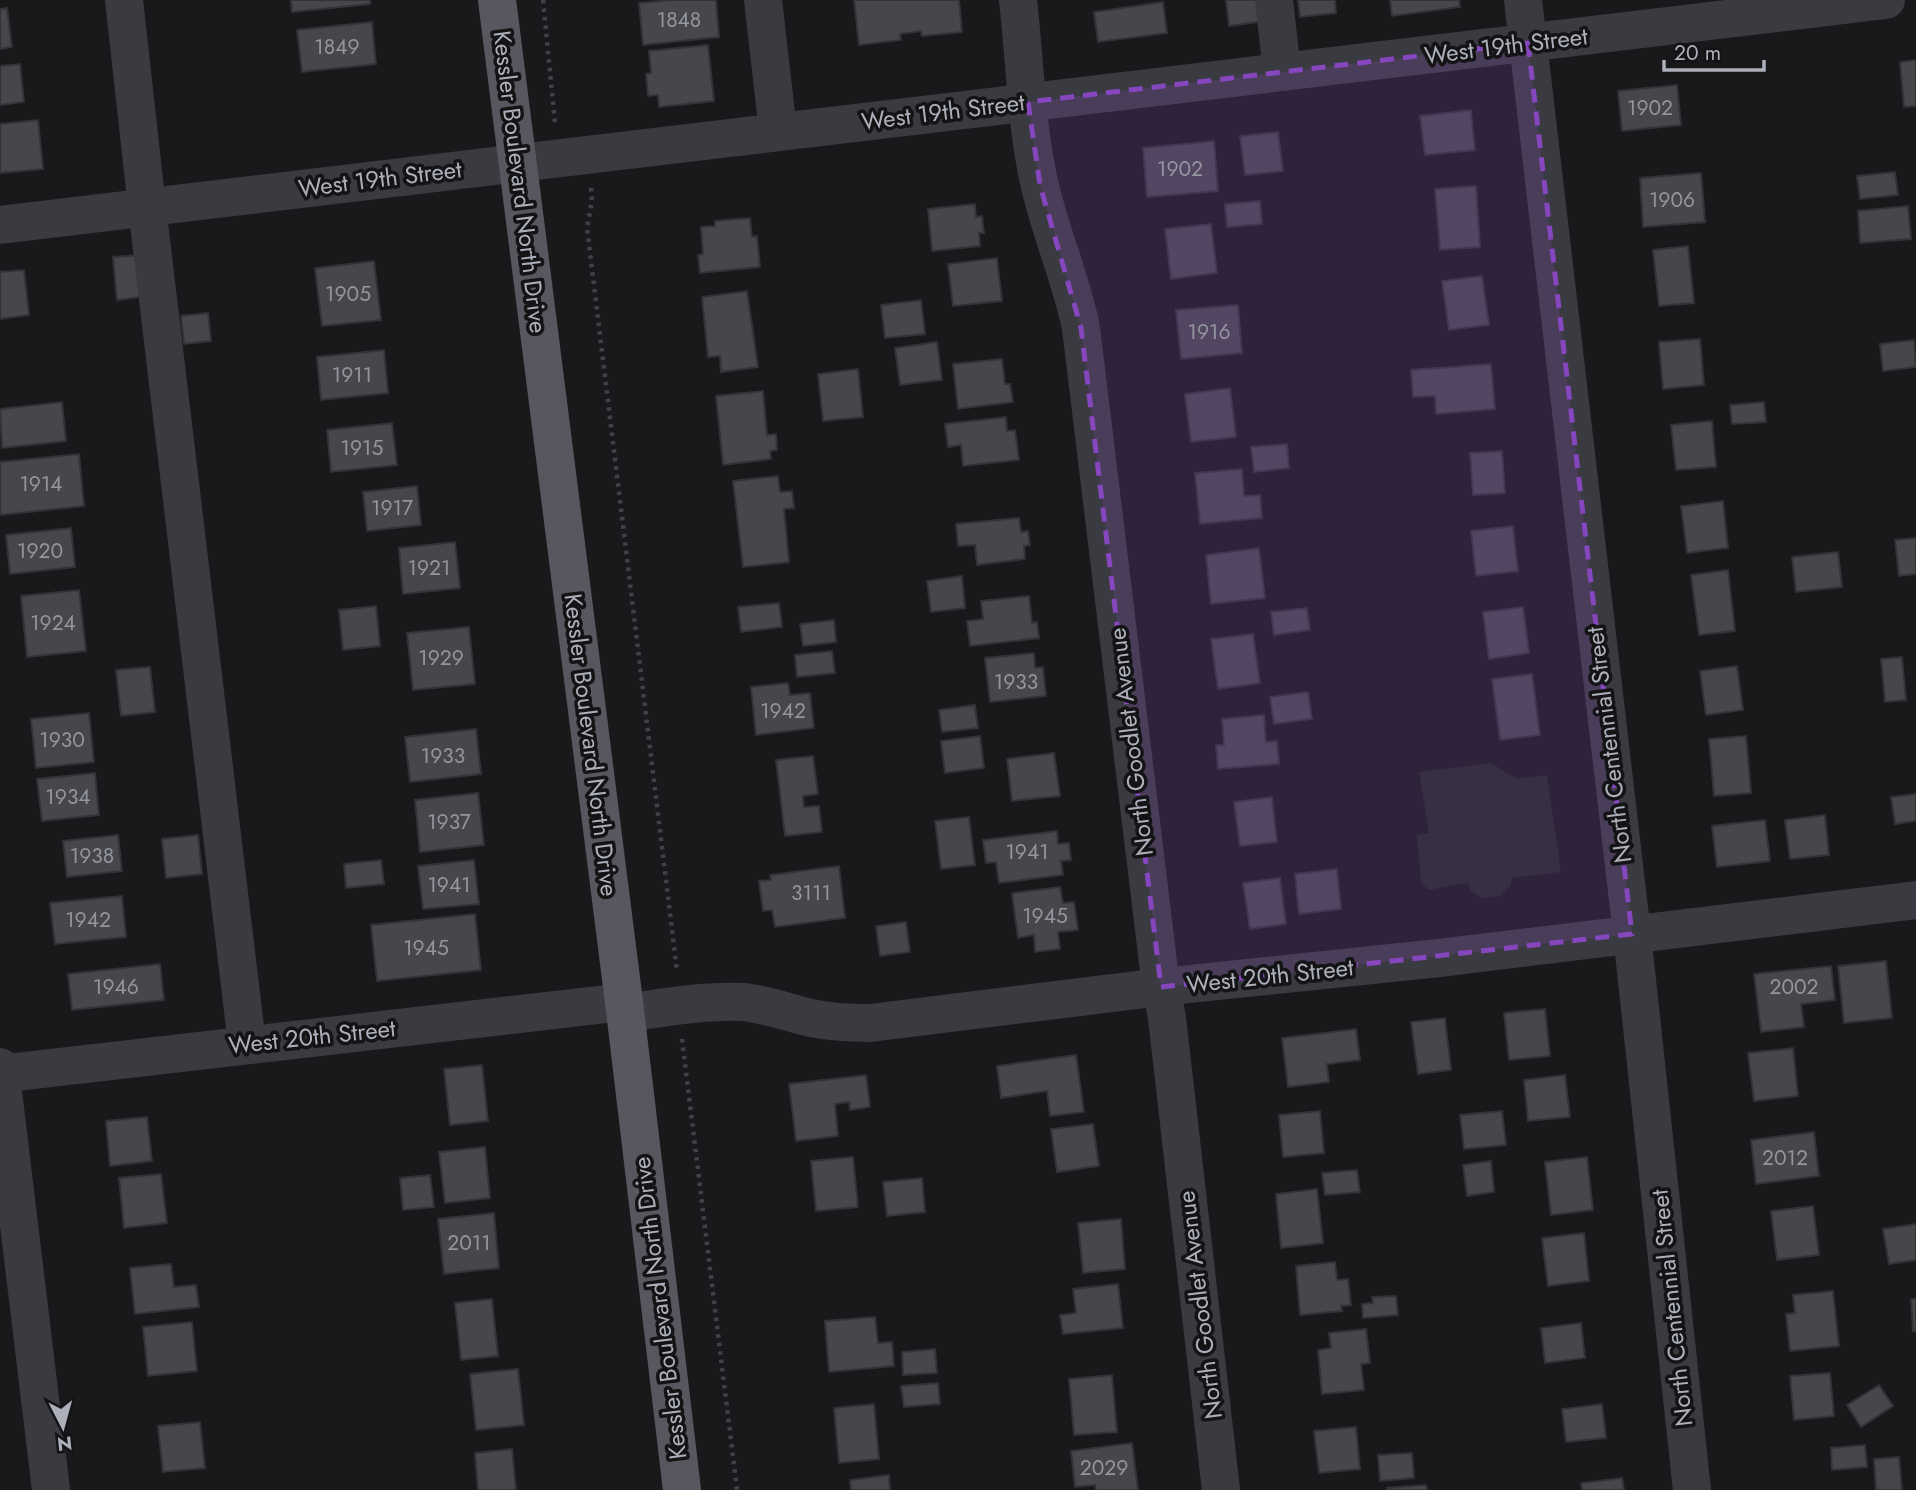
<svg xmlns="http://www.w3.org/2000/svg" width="1916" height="1490" font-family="Jost,sans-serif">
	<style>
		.green { fill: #232b25 }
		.building { fill: #46464b; stroke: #333337; stroke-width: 2 }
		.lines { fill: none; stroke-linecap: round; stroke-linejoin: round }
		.path { stroke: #414247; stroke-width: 4.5; stroke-dasharray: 3.5 5; stroke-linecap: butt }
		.minor { stroke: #3a3b40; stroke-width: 38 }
		.major { stroke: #57585f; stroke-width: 38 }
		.marked { fill: #8546be; fill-opacity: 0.2; stroke: #8546be; stroke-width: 5; stroke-dasharray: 14 9; stroke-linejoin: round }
		.labels { text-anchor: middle; stroke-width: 7; stroke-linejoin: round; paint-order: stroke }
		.number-label { font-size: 21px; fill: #93969e }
		.street-label { font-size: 24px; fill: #adb0ba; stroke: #141416 }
	</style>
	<rect width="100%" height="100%" fill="#19191b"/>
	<!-- green -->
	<polygon class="green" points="1491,763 1517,779 1547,775 1561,872 1511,878 1511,885 1500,896 1481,898 1470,890 1468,883 1428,890 1421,882 1417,835 1429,833 1419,772"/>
	<!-- building -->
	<g class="building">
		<polygon points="291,0 370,0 370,4 292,12"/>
		<polygon points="670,0 716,0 719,37 643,45 639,3"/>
		<polygon points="854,0 959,0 962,32 922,36 921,31 900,34 901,40 859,45"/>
		<polygon points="1226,0 1262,0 1265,21 1229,26"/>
		<polygon points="1298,0 1335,0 1336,13 1300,17"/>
		<polygon points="1390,0 1459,0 1460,7 1392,16"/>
		<polygon points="1163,2 1167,33 1098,42 1094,12"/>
		<polygon points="7,8 12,47 0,49 0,9"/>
		<polygon points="372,22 376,64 302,72 297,30"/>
		<polygon points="708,45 714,101 659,107 658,95 648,96 646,74 651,73 649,51"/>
		<polygon points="1916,60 1916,106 1904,107 1900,62"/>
		<polygon points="20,64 24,102 0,105 0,66"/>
		<polygon points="1677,85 1681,125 1622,131 1618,91"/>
		<polygon points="1471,110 1475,150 1425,155 1420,116"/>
		<polygon points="38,120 43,169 0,173 0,124"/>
		<polygon points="1278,132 1283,171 1245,175 1240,136"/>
		<polygon points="1214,141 1218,191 1147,197 1143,148"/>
		<polygon points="1895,172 1898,195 1860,199 1857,176"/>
		<polygon points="1701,173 1705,222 1643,227 1640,178"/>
		<polygon points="1476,186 1480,247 1440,250 1435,189"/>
		<polygon points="1260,201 1262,224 1227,227 1225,204"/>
		<polygon points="975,204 976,217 982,216 984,233 979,233 980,246 932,251 928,209"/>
		<polygon points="1908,206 1911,239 1860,243 1858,211"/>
		<polygon points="750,218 752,237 757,236 760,267 700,273 698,255 703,254 701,227 715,226 715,221"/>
		<polygon points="1211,224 1217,273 1171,279 1165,229"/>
		<polygon points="1688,246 1694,303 1659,306 1653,250"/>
		<polygon points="143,255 147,296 117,300 113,257"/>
		<polygon points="997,258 1002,301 953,306 948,264"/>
		<polygon points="374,261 381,320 322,326 315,268"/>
		<polygon points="24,270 29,315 0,319 0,272"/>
		<polygon points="1482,276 1489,325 1449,330 1442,281"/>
		<polygon points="747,291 758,367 721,372 720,356 708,357 702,297"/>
		<polygon points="921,300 925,334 885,338 881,305"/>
		<polygon points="1238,305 1242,353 1181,359 1176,310"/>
		<polygon points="208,313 211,341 184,344 181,316"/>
		<polygon points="1700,339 1704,385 1663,389 1659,342"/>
		<polygon points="1914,340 1916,367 1883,371 1880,344"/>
		<polygon points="937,342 942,380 900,385 895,348"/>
		<polygon points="384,350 388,393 321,400 317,357"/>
		<polygon points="1002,359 1005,384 1010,384 1013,402 958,409 953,364"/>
		<polygon points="1491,364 1495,409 1436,414 1435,396 1413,397 1411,370"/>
		<polygon points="858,369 863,417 823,421 818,374"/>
		<polygon points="1230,388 1236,437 1191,442 1185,394"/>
		<polygon points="763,391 767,435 776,434 777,450 770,451 771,459 723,465 716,396"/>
		<polygon points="62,402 66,441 2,448 0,409"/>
		<polygon points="1764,402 1766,422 1732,424 1730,405"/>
		<polygon points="1006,417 1007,431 1015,430 1019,460 963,466 961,445 948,447 945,424"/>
		<polygon points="1712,421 1716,467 1676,470 1671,425"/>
		<polygon points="392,423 397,465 331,472 327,430"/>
		<polygon points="1287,444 1289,468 1254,472 1251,447"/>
		<polygon points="1502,451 1505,493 1473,495 1470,453"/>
		<polygon points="79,454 84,506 0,515 0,462"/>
		<polygon points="1242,469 1244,496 1260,495 1262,518 1200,524 1195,473"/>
		<polygon points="778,476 780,492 792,491 794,508 784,509 789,562 743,567 733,481"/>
		<polygon points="417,486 421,525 367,531 363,492"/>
		<polygon points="1723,501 1728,548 1687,553 1681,506"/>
		<polygon points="1019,518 1021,532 1028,531 1030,545 1024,546 1025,559 977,565 975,545 958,546 956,524"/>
		<polygon points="1513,526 1518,571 1476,576 1471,531"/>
		<polygon points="71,528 75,567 10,574 6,535"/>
		<polygon points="1916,538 1916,574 1899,576 1895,540"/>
		<polygon points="455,542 460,588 403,594 399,548"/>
		<polygon points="1259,548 1265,598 1211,604 1206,555"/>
		<polygon points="1838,552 1842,587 1796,592 1792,557"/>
		<polygon points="1728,570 1735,631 1699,635 1691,575"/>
		<polygon points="962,576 965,608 931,612 927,581"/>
		<polygon points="79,590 86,651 27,657 21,596"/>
		<polygon points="1029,596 1032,623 1037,622 1039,638 970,646 967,621 983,619 981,601"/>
		<polygon points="779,603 782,627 741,632 738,607"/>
		<polygon points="376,606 380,646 343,650 339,610"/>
		<polygon points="1523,607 1529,653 1489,659 1483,612"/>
		<polygon points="1307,608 1310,630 1274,635 1271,612"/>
		<polygon points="834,620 836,642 803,646 800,624"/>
		<polygon points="469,627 475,684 413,690 407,633"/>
		<polygon points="1253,634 1260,683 1218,689 1211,639"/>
		<polygon points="832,651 835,673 797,677 795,655"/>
		<polygon points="1034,653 1035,668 1043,667 1046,696 990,702 985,658"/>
		<polygon points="1902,657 1906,700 1885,702 1881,659"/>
		<polygon points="1737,666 1743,710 1706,715 1700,671"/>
		<polygon points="150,667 155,712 121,716 116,670"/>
		<polygon points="1532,674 1540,735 1500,740 1492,679"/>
		<polygon points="788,683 790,695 810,693 814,728 756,735 751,687"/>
		<polygon points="1308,692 1312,719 1274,724 1270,697"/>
		<polygon points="975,705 978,728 942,732 939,710"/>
		<polygon points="89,713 94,762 36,768 31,719"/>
		<polygon points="1264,715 1266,742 1277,741 1279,764 1218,769 1216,745 1224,745 1222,719"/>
		<polygon points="476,729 481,774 410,782 405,737"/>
		<polygon points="980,736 984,768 945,773 941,741"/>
		<polygon points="1746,736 1751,793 1714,796 1709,739"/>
		<polygon points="1054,753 1060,796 1012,801 1007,759"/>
		<polygon points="813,756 818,794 803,796 804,807 819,806 822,832 785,836 776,760"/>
		<polygon points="95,773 99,815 42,821 37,779"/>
		<polygon points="478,793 484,845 420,852 415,800"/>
		<polygon points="1916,794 1916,821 1895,824 1891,797"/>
		<polygon points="1272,797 1277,842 1240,846 1234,802"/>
		<polygon points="1825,815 1829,855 1790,859 1785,820"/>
		<polygon points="969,817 975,865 941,869 935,821"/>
		<polygon points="1765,820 1770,861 1717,867 1712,826"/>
		<polygon points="1057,831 1058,844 1069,843 1071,860 1061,861 1063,875 999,883 996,862 986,863 983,840"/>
		<polygon points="118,835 122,871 67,877 63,841"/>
		<polygon points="198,835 202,874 166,878 162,839"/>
		<polygon points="381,860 384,884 346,888 344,864"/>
		<polygon points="474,860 479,904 423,909 418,866"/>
		<polygon points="839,866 845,918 775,927 772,910 763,911 759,881 771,880 770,875"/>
		<polygon points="1337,869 1341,909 1299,914 1295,874"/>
		<polygon points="1280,878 1286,924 1250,929 1243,883"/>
		<polygon points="1060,887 1063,903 1074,902 1078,930 1058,932 1060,949 1035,952 1034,935 1018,938 1012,893"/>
		<polygon points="122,896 126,937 55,944 50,903"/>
		<polygon points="475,914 481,970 377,981 371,925"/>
		<polygon points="906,922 910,952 880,956 876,926"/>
		<polygon points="1886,961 1892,1018 1844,1023 1838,966"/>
		<polygon points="160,964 164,1000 72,1010 68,974"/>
		<polygon points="1831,966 1835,1000 1801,1004 1804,1027 1761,1032 1754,974"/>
		<polygon points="1545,1009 1550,1056 1509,1060 1504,1013"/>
		<polygon points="1445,1018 1451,1070 1418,1074 1411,1022"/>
		<polygon points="1356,1029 1360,1060 1327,1064 1329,1082 1288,1087 1282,1038"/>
		<polygon points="1793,1048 1798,1096 1754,1101 1748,1053"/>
		<polygon points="1076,1055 1084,1112 1050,1116 1047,1091 1001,1098 997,1066"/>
		<polygon points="482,1065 488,1121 450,1125 444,1069"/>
		<polygon points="866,1075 870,1107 850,1110 849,1102 835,1104 838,1136 796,1141 789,1084"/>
		<polygon points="1565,1075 1570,1117 1528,1121 1524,1080"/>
		<polygon points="1320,1111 1324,1153 1283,1157 1279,1115"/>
		<polygon points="1502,1111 1506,1145 1464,1149 1460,1115"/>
		<polygon points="147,1117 152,1161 110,1166 106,1121"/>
		<polygon points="1093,1124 1099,1166 1057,1172 1051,1129"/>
		<polygon points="1814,1132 1819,1176 1756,1184 1751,1140"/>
		<polygon points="485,1147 490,1198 445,1203 439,1152"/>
		<polygon points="853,1157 858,1207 816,1211 811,1161"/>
		<polygon points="1587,1157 1593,1210 1551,1215 1545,1162"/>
		<polygon points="1491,1161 1494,1192 1467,1196 1463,1165"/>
		<polygon points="1357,1170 1360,1192 1325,1195 1322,1173"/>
		<polygon points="161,1174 167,1223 124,1228 119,1178"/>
		<polygon points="430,1175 434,1207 403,1210 400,1178"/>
		<polygon points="922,1178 925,1212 887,1216 883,1182"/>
		<polygon points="1317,1189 1323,1243 1281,1248 1276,1194"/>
		<polygon points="1813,1206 1819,1255 1777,1260 1771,1211"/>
		<polygon points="494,1213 499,1268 444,1274 438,1219"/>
		<polygon points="1121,1219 1125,1269 1083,1273 1078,1223"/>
		<polygon points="1916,1224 1916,1260 1889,1264 1883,1229"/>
		<polygon points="1584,1233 1589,1281 1548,1286 1542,1238"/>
		<polygon points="1335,1262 1337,1280 1348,1279 1351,1305 1341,1306 1342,1311 1300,1315 1296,1266"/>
		<polygon points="171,1264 174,1287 196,1285 199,1307 135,1314 130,1268"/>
		<polygon points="1118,1284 1123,1328 1063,1334 1060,1315 1076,1313 1073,1289"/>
		<polygon points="1833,1291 1839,1346 1790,1351 1786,1314 1795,1313 1793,1295"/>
		<polygon points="1396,1296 1398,1315 1363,1318 1362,1304 1373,1303 1372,1297"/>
		<polygon points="492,1299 498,1356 461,1360 455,1303"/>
		<polygon points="1911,1299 1916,1299 1916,1331 1913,1331"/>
		<polygon points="875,1317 878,1343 892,1342 894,1366 829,1372 825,1321"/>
		<polygon points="192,1322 197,1371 148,1376 143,1327"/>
		<polygon points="1581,1323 1585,1358 1545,1363 1541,1328"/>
		<polygon points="1366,1329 1370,1363 1361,1364 1364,1390 1322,1394 1318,1350 1331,1348 1329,1333"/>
		<polygon points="935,1349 937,1373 903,1375 902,1352"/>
		<polygon points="518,1369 524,1425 476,1430 470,1374"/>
		<polygon points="1830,1373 1834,1416 1794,1420 1790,1376"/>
		<polygon points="1112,1375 1117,1432 1074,1435 1069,1379"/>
		<polygon points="938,1383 940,1404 904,1407 901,1386"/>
		<polygon points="1879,1385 1893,1406 1861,1427 1847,1405"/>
		<polygon points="874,1404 879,1459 839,1463 834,1408"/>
		<polygon points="1602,1404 1606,1438 1566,1442 1562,1409"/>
		<polygon points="200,1422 205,1468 163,1472 158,1426"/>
		<polygon points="1356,1427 1360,1469 1319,1473 1314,1431"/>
		<polygon points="1132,1443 1138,1490 1096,1490 1095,1485 1075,1487 1071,1451"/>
		<polygon points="1865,1445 1867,1467 1832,1470 1831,1448"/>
		<polygon points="512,1449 516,1490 478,1490 475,1453"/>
		<polygon points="1412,1453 1414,1478 1380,1481 1378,1455"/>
		<polygon points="1899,1457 1902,1490 1876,1490 1874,1459"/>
		<polygon points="889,1475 890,1490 851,1490 850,1480"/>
		<polygon points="1622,1478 1624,1490 1582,1490 1581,1483"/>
		<polygon points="1426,1485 1427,1490 1387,1490 1387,1488"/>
	</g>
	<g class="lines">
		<!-- path -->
		<g class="path">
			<polyline points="543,0 555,123"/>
			<polyline points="591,188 592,201 587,228 677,971"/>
			<polyline points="682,1039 737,1490"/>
		</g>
		<!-- minor -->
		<g class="minor">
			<polyline points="124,0 147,207 247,1044"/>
			<polyline points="763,0 778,131"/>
			<path d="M 1018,0 C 1025,61 1026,123 1039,182 C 1050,232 1071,278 1081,328 L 1161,987 L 1167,1018 L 1221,1490"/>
			<polyline points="1274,0 1282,72"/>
			<polyline points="1523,0 1632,934 1692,1490"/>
			<polyline points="0,225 1886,0"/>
			<path d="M 625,1013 C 663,1008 704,1000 743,1002 C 766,1004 788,1013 811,1018 C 830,1022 850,1023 870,1023 L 1161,987 L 1439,958 L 1916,900"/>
			<polyline points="0,1067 51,1490"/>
			<polyline points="0,1074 624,1002"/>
		</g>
		<!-- major -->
		<polyline class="major" points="497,0 624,1002 682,1490"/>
	</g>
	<!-- marked area -->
	<path class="marked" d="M 1528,43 L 1632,934 L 1161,987 L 1081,328 L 1040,185 L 1028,102 Z"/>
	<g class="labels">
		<!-- number labels -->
		<g class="number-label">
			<text x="679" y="27">1848</text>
			<text x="337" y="54">1849</text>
			<text x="1650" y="115">1902</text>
			<text x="1180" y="176">1902</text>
			<text x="1672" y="207">1906</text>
			<text x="348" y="301">1905</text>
			<text x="1209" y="339">1916</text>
			<text x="352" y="382">1911</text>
			<text x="362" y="455">1915</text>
			<text x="41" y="491">1914</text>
			<text x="392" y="515">1917</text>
			<text x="40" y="558">1920</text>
			<text x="429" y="575">1921</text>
			<text x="53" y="630">1924</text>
			<text x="441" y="665">1929</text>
			<text x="1016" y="689">1933</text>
			<text x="783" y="718">1942</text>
			<text x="62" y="747">1930</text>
			<text x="443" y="763">1933</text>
			<text x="68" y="804">1934</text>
			<text x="449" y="829">1937</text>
			<text x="1027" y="859">1941</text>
			<text x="92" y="863">1938</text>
			<text x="449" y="892">1941</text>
			<text x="811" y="900">3111</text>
			<text x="1045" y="923">1945</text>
			<text x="88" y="927">1942</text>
			<text x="426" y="955">1945</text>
			<text x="116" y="994">1946</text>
			<text x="1794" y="994">2002</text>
			<text x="1785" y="1165">2012</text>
			<text x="469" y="1250">2011</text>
			<text x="1104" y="1475">2029</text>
		</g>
		<!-- street labels -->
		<g class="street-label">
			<text transform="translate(1506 46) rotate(-7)" y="8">West 19th Street</text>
			<text transform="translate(943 112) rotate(-7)" y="8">West 19th Street</text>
			<text transform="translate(380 179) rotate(-7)" y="8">West 19th Street</text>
			<text transform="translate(520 182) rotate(83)" y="8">Kessler Boulevard North Drive</text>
			<text transform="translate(1131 742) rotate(-97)" y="8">North Goodlet Avenue</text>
			<text transform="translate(591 745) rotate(83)" y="8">Kessler Boulevard North Drive</text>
			<text transform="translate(1609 745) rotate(-97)" y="8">North Centennial Street</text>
			<text transform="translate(1270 976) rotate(-6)" y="8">West 20th Street</text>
			<text transform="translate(312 1037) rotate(-6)" y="8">West 20th Street</text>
			<text transform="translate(1200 1305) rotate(-97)" y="8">North Goodlet Avenue</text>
			<text transform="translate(660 1308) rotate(-97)" y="8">Kessler Boulevard North Drive</text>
			<text transform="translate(1672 1308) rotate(-96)" y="8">North Centennial Street</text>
		</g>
	</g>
	<!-- north arrow -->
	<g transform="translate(63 1427) rotate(174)" stroke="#141416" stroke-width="5" paint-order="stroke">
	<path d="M0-5L12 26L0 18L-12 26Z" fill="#adb0ba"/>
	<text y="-10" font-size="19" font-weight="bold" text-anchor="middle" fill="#adb0ba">N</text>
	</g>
	<!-- scale -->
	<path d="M1664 60v10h100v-10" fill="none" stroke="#adb0ba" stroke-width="3.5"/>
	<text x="1674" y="60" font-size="21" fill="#adb0ba" stroke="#141416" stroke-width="5" paint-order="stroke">20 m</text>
</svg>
